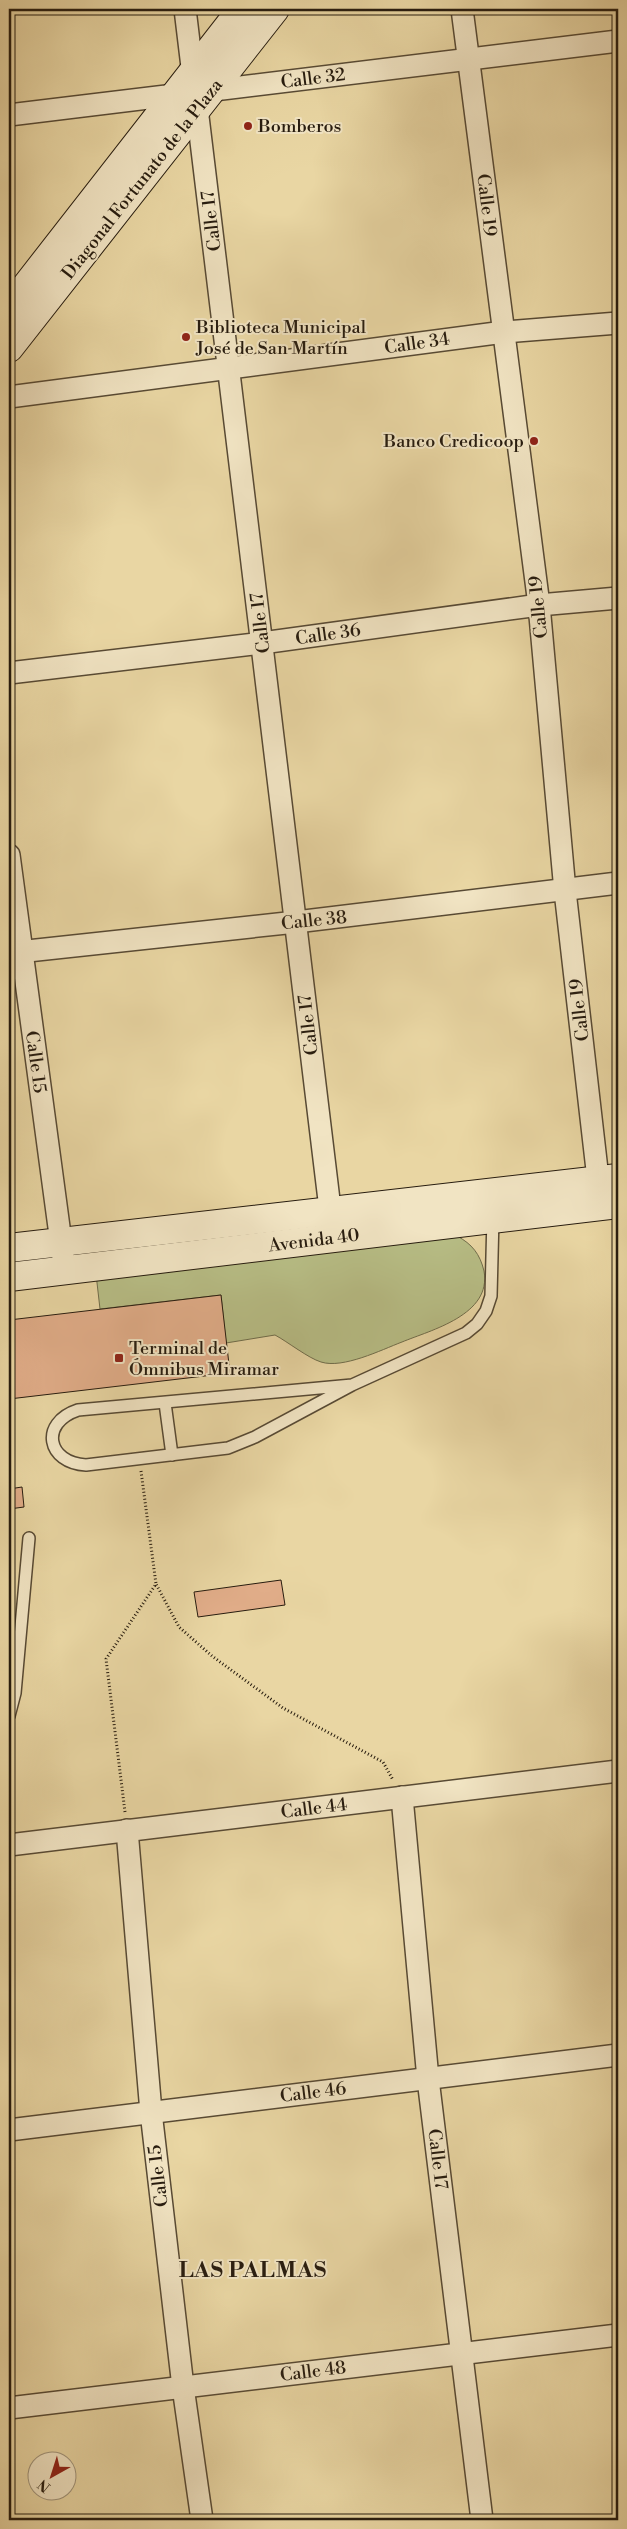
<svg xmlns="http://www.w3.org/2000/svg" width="627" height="2529" font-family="'Libre Bodoni',serif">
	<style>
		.green { fill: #b7bd85; stroke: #6f6c4a }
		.building { fill: #e1ad89; stroke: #271c0f }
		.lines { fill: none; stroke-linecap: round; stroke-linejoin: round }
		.lane-casing { stroke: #584a34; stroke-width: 14 }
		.street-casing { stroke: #584a34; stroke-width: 24 }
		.secondary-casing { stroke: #271c0f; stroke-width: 30 }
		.path { stroke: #271c0f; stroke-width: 3; stroke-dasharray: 1 2.5; stroke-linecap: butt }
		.lane { stroke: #f1e4c3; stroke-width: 11 }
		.street { stroke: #f1e4c3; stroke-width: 21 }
		.secondary { stroke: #f1e4c3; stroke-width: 28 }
		.poi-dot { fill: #8f2418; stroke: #f1e4c3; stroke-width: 2 }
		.labels { text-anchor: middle; stroke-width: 4; stroke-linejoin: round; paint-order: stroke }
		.street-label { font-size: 18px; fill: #271c0f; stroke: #f1e4c3 }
		.poi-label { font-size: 18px; fill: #271c0f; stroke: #f1e4c3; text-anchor: start }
		.district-label { font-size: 22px; font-weight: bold; letter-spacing: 1px; fill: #271c0f; stroke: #f1e4c3 }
	</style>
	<rect width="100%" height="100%" fill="#e9d6a3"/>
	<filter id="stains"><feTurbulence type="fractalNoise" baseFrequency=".004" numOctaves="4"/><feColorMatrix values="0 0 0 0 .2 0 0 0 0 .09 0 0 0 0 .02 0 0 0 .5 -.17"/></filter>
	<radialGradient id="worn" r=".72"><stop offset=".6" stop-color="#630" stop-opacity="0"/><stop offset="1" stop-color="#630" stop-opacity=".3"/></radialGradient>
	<!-- green -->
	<path class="green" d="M 457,1236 C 472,1244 480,1254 484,1271 C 492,1315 431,1330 402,1342 C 381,1350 343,1369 321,1362 C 308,1358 288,1342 275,1335 L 226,1343 L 221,1295 L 100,1309 L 96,1274 Z"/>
	<!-- building -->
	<g class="building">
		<polygon points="221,1295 230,1373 9,1399 9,1320"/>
		<polygon points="22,1487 24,1507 9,1509 9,1489"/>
		<polygon points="281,1580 285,1605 198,1617 194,1592"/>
	</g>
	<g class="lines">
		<defs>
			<g id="lane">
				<path d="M 352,1385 L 78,1410 C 39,1423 47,1463 86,1465 L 228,1448 L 255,1437 L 352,1385 L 466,1333 L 477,1324 L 486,1311 L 491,1296 L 493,1217"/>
				<polyline points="165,1403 172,1455"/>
				<polyline points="9,1716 15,1693 29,1538"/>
			</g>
			<g id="street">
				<polyline points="185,9 332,1225"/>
				<polyline points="462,9 539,605 565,891 600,1196"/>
				<polyline points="9,115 618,41"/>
				<polyline points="9,397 504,332 618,323"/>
				<polyline points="9,673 262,643 539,605 618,598"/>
				<polyline points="9,855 63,1257"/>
				<polyline points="9,953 296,922 618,883"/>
				<polyline points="402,1797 428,2079 482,2520"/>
				<polyline points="127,1830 151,2112 183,2387 202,2520"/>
				<polyline points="9,1845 618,1771"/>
				<polyline points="9,2130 618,2055"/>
				<polyline points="9,2408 618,2335"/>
			</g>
			<g id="secondary">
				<polyline points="9,308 242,9"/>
				<polyline points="9,348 275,9"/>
				<polyline points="9,1248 618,1178"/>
				<polyline points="9,1277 618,1204"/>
			</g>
		</defs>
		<!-- lane casing -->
		<use href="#lane" class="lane-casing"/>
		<!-- street casing -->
		<use href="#street" class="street-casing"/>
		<!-- secondary casing -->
		<use href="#secondary" class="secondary-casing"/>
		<!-- path -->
		<g class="path">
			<polyline points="141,1471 156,1584"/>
			<polyline points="125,1812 106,1659 156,1584 179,1627 212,1656 283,1708 383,1762 393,1780"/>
		</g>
		<!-- lane -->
		<use href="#lane" class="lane"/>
		<!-- street -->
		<use href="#street" class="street"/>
		<!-- secondary -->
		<use href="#secondary" class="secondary"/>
	</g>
	<!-- markers -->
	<g class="poi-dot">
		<circle cx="248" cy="126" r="5"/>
		<circle cx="186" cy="337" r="5"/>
		<circle cx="534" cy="441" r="5"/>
		<rect x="114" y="1353" width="10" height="10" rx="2.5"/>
	</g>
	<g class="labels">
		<!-- street labels -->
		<g class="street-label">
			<text transform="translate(313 78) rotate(-7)" y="6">Calle 32</text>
			<text transform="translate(142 179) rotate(-52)" y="6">Diagonal Fortunato de la Plaza</text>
			<text transform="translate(487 205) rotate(83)" y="6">Calle 19</text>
			<text transform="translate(211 221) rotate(-97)" y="6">Calle 17</text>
			<text transform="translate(417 343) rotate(-8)" y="6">Calle 34</text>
			<text transform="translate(538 607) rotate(-96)" y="6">Calle 19</text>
			<text transform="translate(260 623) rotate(-97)" y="6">Calle 17</text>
			<text transform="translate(328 634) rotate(-8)" y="6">Calle 36</text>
			<text transform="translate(314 920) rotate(-6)" y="6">Calle 38</text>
			<text transform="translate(579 1010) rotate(-97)" y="6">Calle 19</text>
			<text transform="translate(308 1025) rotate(-97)" y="6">Calle 17</text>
			<text transform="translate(36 1062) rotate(82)" y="6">Calle 15</text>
			<text transform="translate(314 1240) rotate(-7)" y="6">Avenida 40</text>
			<text transform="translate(314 1808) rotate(-7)" y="6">Calle 44</text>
			<text transform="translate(313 2092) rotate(-7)" y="6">Calle 46</text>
			<text transform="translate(438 2159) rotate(83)" y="6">Calle 17</text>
			<text transform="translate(158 2176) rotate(-97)" y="6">Calle 15</text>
			<text transform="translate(313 2371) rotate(-7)" y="6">Calle 48</text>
		</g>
		<!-- poi labels -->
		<g class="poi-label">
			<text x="258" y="132">Bomberos</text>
			<text x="196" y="333">Biblioteca Municipal<tspan x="196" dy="21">José de San Martín</tspan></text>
			<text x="524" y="447" text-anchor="end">Banco Credicoop</text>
			<text x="129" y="1354">Terminal de<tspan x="129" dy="21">Ómnibus Miramar</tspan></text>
		</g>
		<!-- district labels -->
		<g class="district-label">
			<text x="253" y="2277">LAS PALMAS</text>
		</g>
	</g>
	<!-- margin -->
	<rect width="627" height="2529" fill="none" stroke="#e9d6a3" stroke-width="30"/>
	<rect x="10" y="10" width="607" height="2509" fill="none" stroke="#271c0f" stroke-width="2.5"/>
	<rect x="15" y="15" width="597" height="2499" fill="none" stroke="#271c0f"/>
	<!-- north arrow -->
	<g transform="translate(52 2476) rotate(219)"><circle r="24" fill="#f1e4c3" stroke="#a0947b"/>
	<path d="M0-4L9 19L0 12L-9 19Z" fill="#8f2418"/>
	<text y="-8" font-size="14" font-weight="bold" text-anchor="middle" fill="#271c0f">N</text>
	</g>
	<rect width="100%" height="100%" filter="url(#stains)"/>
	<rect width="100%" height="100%" fill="url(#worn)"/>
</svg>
